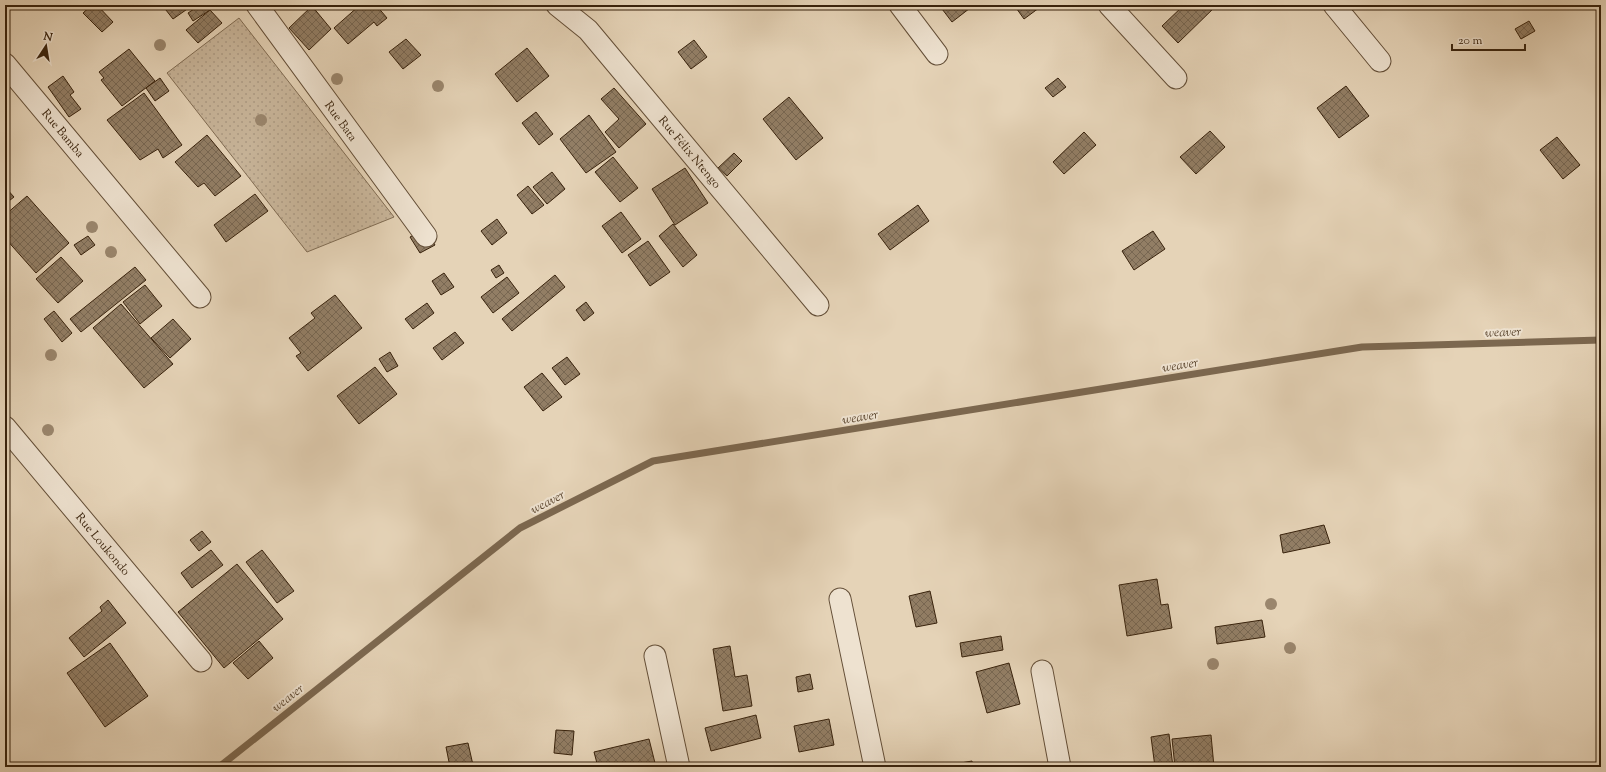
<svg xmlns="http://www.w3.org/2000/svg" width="1606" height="772" font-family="'Sorts Mill Goudy',serif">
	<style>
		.grass { fill: url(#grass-dots); stroke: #806c53 }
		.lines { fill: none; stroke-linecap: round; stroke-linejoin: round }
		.stream { stroke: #7c6850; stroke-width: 7 }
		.building { fill: url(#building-cross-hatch); stroke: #38220c }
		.street-casing { stroke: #634e37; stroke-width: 23 }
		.street { stroke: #eee2d0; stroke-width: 21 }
		.tree { fill: #9a866d }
		.labels { text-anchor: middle; stroke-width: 4; stroke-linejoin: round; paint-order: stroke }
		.street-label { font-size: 12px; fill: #38220c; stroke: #eee2d0 }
		.water-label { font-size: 13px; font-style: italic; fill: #5a452e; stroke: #eee2d0 }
	</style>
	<defs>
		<pattern id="grass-dots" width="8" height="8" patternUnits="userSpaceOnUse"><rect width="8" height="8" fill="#c8b59a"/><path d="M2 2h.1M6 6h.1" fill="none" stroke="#ad9b84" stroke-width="1.8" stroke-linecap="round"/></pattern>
		<pattern id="building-cross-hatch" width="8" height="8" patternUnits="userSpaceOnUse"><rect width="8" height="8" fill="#927e65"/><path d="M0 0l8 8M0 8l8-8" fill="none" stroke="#786752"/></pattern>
	</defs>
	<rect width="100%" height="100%" fill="#e5d3b7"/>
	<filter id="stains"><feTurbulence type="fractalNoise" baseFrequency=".005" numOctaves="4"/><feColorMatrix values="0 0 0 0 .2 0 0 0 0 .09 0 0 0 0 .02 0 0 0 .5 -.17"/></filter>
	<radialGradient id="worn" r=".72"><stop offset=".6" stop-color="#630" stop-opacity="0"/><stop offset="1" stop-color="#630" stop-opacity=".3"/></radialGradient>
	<!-- grass -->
	<polygon class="grass" points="239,18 394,217 307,252 167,73"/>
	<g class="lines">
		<!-- stream -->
		<polyline class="stream" points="219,767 520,528 653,461 1362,347 1601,340"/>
	</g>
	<!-- building -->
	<g class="building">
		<polygon points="92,5 97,5 113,22 102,32 83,13"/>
		<polygon points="162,5 193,5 173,19"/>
		<polygon points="200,5 206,5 210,10 193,21 188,13"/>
		<polygon points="360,5 376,5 387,18 377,26 374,22 348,44 334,28"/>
		<polygon points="939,5 974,5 952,22"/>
		<polygon points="1014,5 1043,5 1024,19"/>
		<polygon points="1184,5 1217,5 1178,43 1162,26"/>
		<polygon points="312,6 331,29 309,50 289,28"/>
		<polygon points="210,10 222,23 198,43 186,30"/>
		<polygon points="1529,21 1535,31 1521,39 1515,29"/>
		<polygon points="406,39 421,55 403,69 389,52"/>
		<polygon points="694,40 707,57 691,69 678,52"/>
		<polygon points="527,48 549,76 517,102 495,74"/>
		<polygon points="129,49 155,81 122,106 101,80 104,78 99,72"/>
		<polygon points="63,76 74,92 70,95 81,109 69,117 48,87"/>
		<polygon points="160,78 169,91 155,101 146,88"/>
		<polygon points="1058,78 1066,87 1053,97 1045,88"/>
		<polygon points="1346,86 1369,116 1339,138 1317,108"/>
		<polygon points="614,88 646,124 619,148 605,132 619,119 601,99"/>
		<polygon points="144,93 182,145 163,158 158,149 140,160 107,120"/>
		<polygon points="789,97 823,138 796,160 763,119"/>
		<polygon points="536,112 553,134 539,145 522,123"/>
		<polygon points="589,115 616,152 586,173 560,139"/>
		<polygon points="1210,131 1225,147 1196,174 1180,157"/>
		<polygon points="1084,132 1096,145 1064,174 1053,162"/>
		<polygon points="207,135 241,176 215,196 204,183 198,187 175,162"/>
		<polygon points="1557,137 1580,165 1563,179 1540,150"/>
		<polygon points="734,153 742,161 727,176 718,168"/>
		<polygon points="613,157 638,188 620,202 595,172"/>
		<polygon points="685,168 708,203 675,225 652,189"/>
		<polygon points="552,172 565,189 547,204 533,187"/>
		<polygon points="528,186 544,205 532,214 517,195"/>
		<polygon points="5,187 14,197 5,204"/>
		<polygon points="255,194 268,211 226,242 214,225"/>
		<polygon points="27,196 69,243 36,273 5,238 5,215"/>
		<polygon points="918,205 929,221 890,250 878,234"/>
		<polygon points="621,212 641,239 622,253 602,226"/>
		<polygon points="497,219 507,233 492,245 481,231"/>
		<polygon points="673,224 697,255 683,267 659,236"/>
		<polygon points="425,229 435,245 420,253 410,237"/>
		<polygon points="1153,231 1165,249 1134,270 1122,251"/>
		<polygon points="88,236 95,245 81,255 74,245"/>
		<polygon points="648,241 670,272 650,286 628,255"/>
		<polygon points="61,257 83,281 58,303 36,279"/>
		<polygon points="499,265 504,273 496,278 491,270"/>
		<polygon points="135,267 146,280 81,332 70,319"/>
		<polygon points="444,273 454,287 441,295 432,281"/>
		<polygon points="555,275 565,287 512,331 502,319"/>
		<polygon points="507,277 519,293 493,313 481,297"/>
		<polygon points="145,285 162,306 140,324 123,302"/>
		<polygon points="335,295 362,328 308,371 296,356 301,353 289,338 315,318 311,313"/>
		<polygon points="586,302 594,313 584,321 576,310"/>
		<polygon points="427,303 434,313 413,329 405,319"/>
		<polygon points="121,304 173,364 144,388 93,328"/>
		<polygon points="54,311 72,333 62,342 44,319"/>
		<polygon points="173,319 191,339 170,358 151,338"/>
		<polygon points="455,332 464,343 442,360 433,348"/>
		<polygon points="390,352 398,366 387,372 379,359"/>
		<polygon points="567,357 580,374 565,385 552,368"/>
		<polygon points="375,367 397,394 359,424 337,396"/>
		<polygon points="542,373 562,397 543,411 524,387"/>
		<polygon points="1324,525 1330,543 1283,553 1280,535"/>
		<polygon points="202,531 211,542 199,551 190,540"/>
		<polygon points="211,550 223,565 192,588 181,573"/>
		<polygon points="262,550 294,591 277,603 246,562"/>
		<polygon points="237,564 283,619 224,668 178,612"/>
		<polygon points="1157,579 1161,605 1168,604 1172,628 1127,636 1119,585"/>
		<polygon points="930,591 937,623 916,627 909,596"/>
		<polygon points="108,600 126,623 84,657 69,638 102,611 100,607"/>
		<polygon points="1262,620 1265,637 1217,644 1215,627"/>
		<polygon points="1001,636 1003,650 962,657 960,643"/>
		<polygon points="259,641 273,658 248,679 233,663"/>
		<polygon points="110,643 148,696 105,727 67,673"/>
		<polygon points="730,646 735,677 747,675 752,706 723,711 713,649"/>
		<polygon points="1009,663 1020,704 987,713 976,672"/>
		<polygon points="810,674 813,689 798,692 796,677"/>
		<polygon points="756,715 761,738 711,751 705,728"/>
		<polygon points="829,719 834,745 799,752 794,726"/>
		<polygon points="556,730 574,731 572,755 554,753"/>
		<polygon points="1169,734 1173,767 1155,767 1151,737"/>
		<polygon points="1211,735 1214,767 1175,767 1172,739"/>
		<polygon points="649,739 656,767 598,767 594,752"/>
		<polygon points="468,743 473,765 450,767 446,747"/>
		<polygon points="972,761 973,767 938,767"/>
	</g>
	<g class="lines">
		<defs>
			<g id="street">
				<polyline points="257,5 426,236"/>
				<polyline points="557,5 588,30 818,305"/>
				<polyline points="900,5 937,54"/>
				<polyline points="1109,5 1176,78"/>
				<polyline points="1334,5 1380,61"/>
				<polyline points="5,64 200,297"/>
				<polyline points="5,427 201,661"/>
				<polyline points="840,599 875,767"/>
				<polyline points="655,656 679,767"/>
				<polyline points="1042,671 1060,767"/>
			</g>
		</defs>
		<!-- street casing -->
		<use href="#street" class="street-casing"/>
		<!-- street -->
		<use href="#street" class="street"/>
	</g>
	<!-- trees -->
	<g class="tree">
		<circle cx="160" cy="45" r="6"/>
		<circle cx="337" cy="79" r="6"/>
		<circle cx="438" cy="86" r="6"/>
		<circle cx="261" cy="120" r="6"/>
		<circle cx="92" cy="227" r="6"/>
		<circle cx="111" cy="252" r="6"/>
		<circle cx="51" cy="355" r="6"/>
		<circle cx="48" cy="430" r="6"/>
		<circle cx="1271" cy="604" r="6"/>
		<circle cx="1290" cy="648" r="6"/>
		<circle cx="1213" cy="664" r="6"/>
	</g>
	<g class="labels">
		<!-- street labels -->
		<g class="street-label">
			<text transform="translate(341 121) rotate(54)" y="4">Rue Bata</text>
			<text transform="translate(63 133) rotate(50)" y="4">Rue Bamba</text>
			<text transform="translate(690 152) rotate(50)" y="4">Rue Félix Ntengo</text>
			<text transform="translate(103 544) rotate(50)" y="4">Rue Loukondo</text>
		</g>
		<!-- water labels -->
		<g class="water-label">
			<text transform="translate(1503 331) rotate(-2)" y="5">weaver</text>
			<text transform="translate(1180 364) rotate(-9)" y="5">weaver</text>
			<text transform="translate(860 416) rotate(-9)" y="5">weaver</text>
			<text transform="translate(547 501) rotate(-27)" y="5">weaver</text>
			<text transform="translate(287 697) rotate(-38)" y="5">weaver</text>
		</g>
	</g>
	<!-- margin -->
	<rect width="1606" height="772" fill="none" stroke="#e5d3b7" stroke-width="20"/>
	<rect x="6" y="6" width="1594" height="760" fill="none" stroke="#38220c" stroke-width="2"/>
	<rect x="10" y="10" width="1586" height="752" fill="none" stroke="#38220c"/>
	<!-- north arrow -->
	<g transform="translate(46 46) rotate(12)" stroke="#eee2d0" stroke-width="3" paint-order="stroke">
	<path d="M0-3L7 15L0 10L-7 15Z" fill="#38220c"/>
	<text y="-6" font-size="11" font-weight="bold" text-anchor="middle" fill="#38220c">N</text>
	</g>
	<!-- scale -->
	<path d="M1452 44v6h73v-6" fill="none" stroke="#38220c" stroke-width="2"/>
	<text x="1458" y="44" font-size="12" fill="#38220c" stroke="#eee2d0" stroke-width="3" paint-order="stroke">20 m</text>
	<rect width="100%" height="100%" filter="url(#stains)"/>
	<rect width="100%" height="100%" fill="url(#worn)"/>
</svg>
